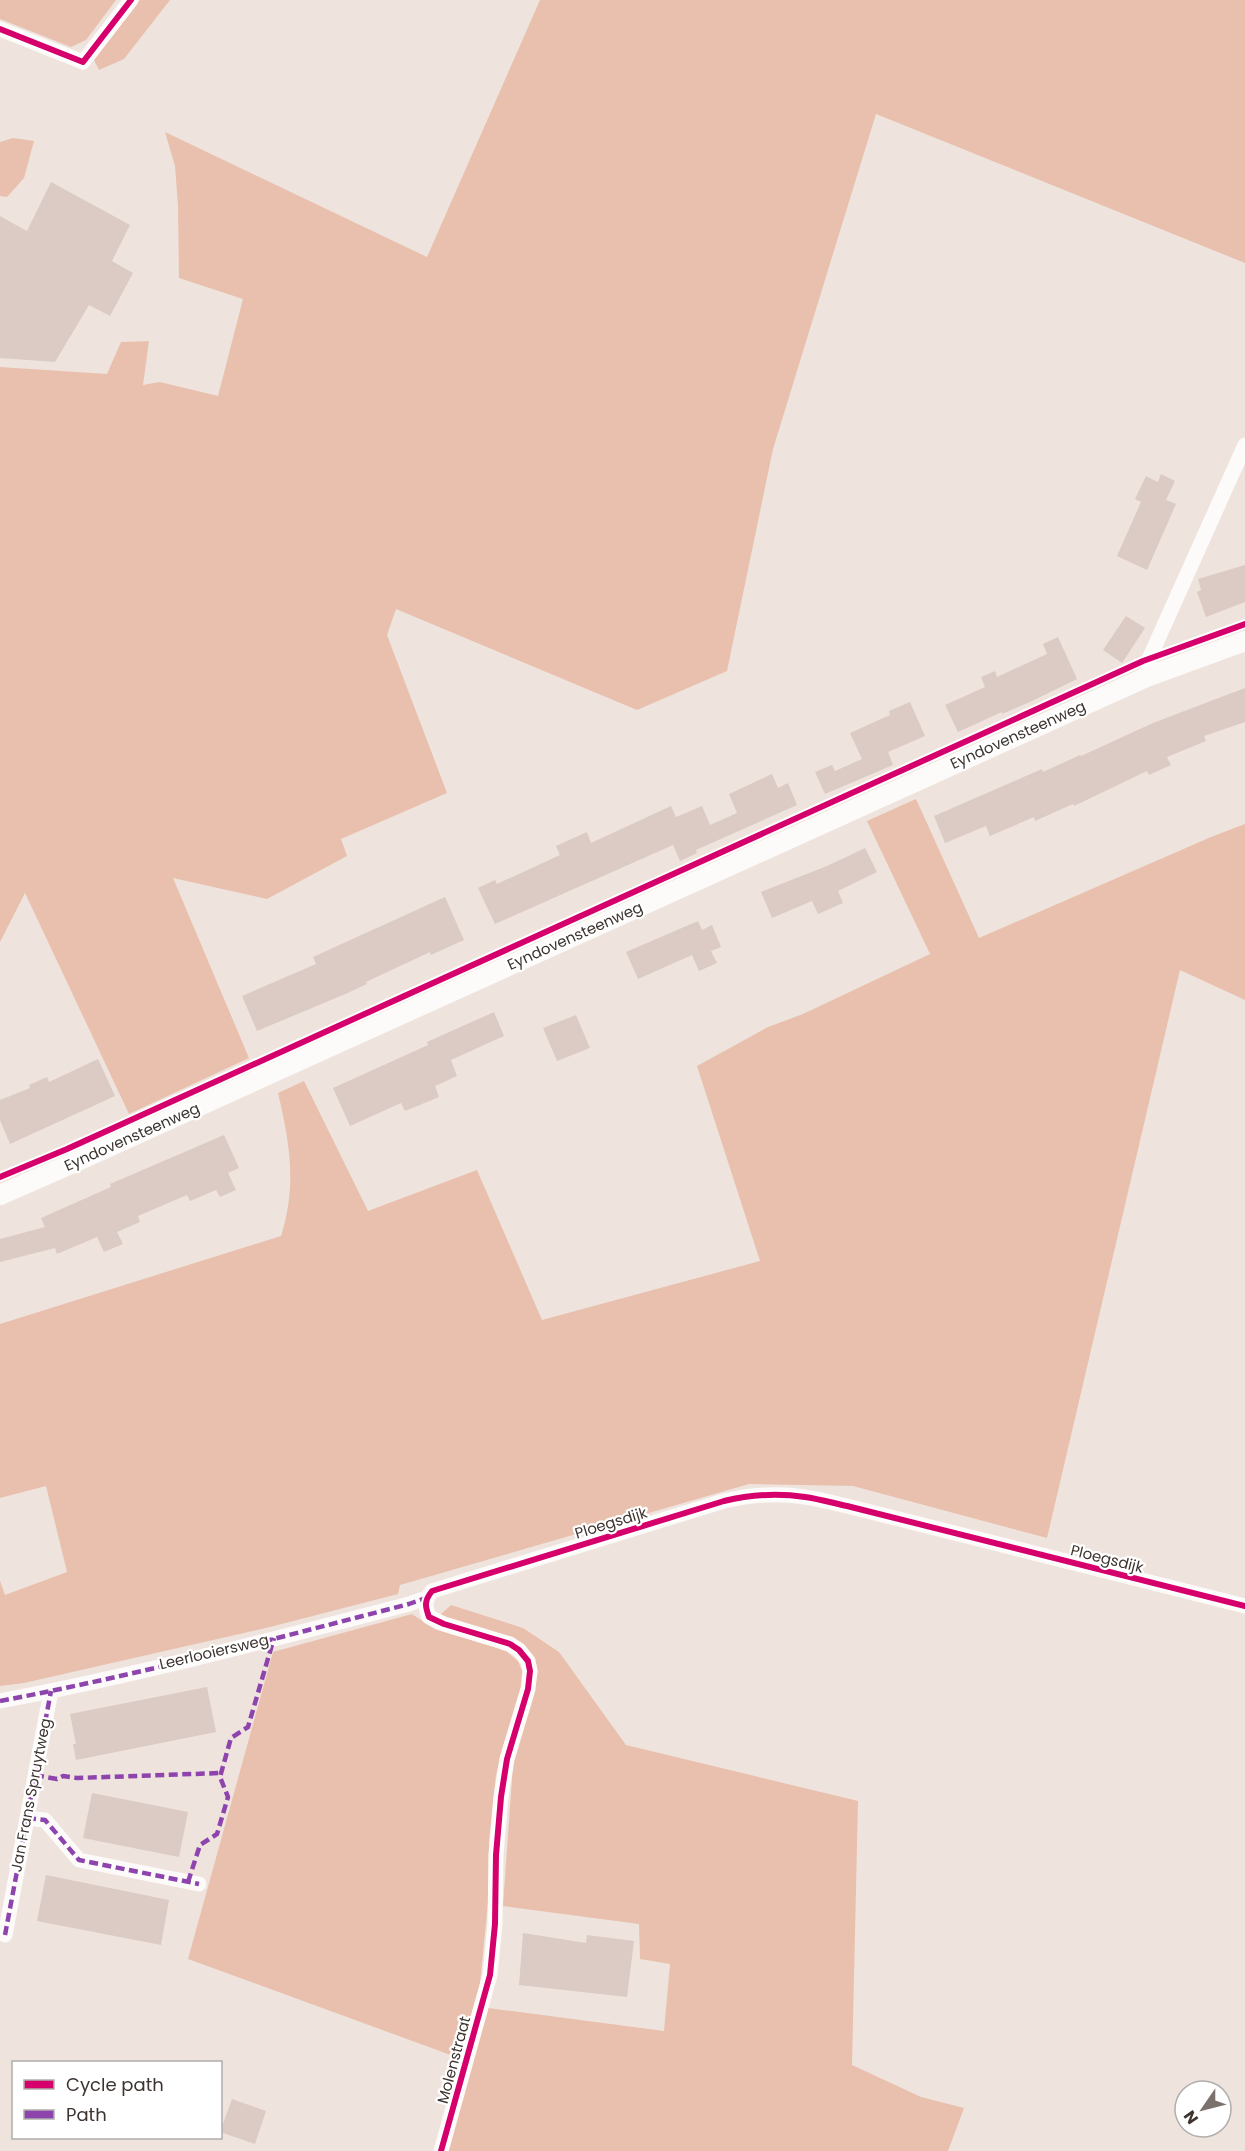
<svg xmlns="http://www.w3.org/2000/svg" width="1245" height="2151" font-family="Poppins,sans-serif">
	<style>
		.green { fill: #e8c0ad }
		.building { fill: #dbcbc4 }
		.lines { fill: none; stroke-linecap: round; stroke-linejoin: round }
		.minor { stroke: #fdfbfa; stroke-width: 15 }
		.tertiary { stroke: #fdfbfa; stroke-width: 20 }
		.quiet { stroke: #8e44ad; stroke-width: 4.5; stroke-dasharray: 9 4.5; stroke-linecap: butt }
		.cycleway-casing { stroke: #fff; stroke-width: 10 }
		.cycleway { stroke: #d6006c; stroke-width: 6 }
		.labels { text-anchor: middle; stroke-width: 4.5; stroke-linejoin: round; paint-order: stroke }
		.street-label { font-size: 15px; fill: #3d3430; stroke: #fff }
	</style>
	<rect width="100%" height="100%" fill="#efe3dd"/>
	<!-- green -->
	<g class="green">
		<polygon points="0,0 116,0 86,40 71,47 0,19"/>
		<polygon points="140,0 170,0 124,59 99,70 94,60"/>
		<polygon points="540,0 1245,0 1245,263 876,114 773,449 727,671 637,710 396,609 387,635 447,793 341,839 347,856 267,899 173,878 249,1058 129,1114 25,893 0,942 0,367 107,374 121,342 149,341 143,385 160,382 218,396 243,299 179,278 178,206 175,166 165,132 427,257"/>
		<polygon points="13,138 34,141 24,178 7,197 0,196 0,142"/>
		<path d="M 916,799 L 979,938 L 1211,837 L 1245,824 L 1245,1000 L 1180,970 L 1047,1538 L 853,1486 L 749,1484 L 400,1585 L 398,1594 L 270,1627 L 24,1683 L 0,1686 L 0,1581 L 5,1595 L 67,1572 L 46,1486 L 0,1498 L 0,1324 L 281,1236 C 297,1185 290,1144 278,1093 L 304,1081 L 368,1211 L 477,1170 L 542,1320 L 760,1261 L 697,1066 L 768,1027 L 803,1014 L 930,954 L 867,821 Z"/>
		<polygon points="451,1605 523,1628 559,1652 626,1745 858,1801 852,2065 921,2097 964,2108 948,2151 448,2151 488,2008 664,2031 670,1964 640,1959 639,1924 503,1906 513,1765 538,1672 535,1659 514,1639 440,1615"/>
		<polygon points="412,1614 434,1629 492,1646 507,1652 518,1661 523,1673 522,1689 505,1740 496,1775 489,1842 488,1902 480,1984 459,2058 188,1959 273,1652"/>
	</g>
	<!-- building -->
	<g class="building">
		<polygon points="51,182 130,225 112,261 133,273 110,316 89,305 55,362 0,358 0,216 27,231"/>
		<polygon points="1161,474 1175,481 1166,500 1176,504 1147,570 1117,556 1141,502 1135,499 1146,476 1158,482"/>
		<polygon points="1245,565 1245,602 1206,617 1197,592 1201,590 1198,579"/>
		<polygon points="1126,616 1145,628 1122,663 1103,650"/>
		<polygon points="1058,637 1077,679 1032,701 1002,714 1002,712 958,732 945,705 985,687 981,677 995,671 997,677 1047,654 1043,644"/>
		<polygon points="1245,688 1245,722 1204,736 1206,741 1167,757 1171,765 1149,775 1147,771 1074,806 1073,804 1035,821 1034,817 990,836 986,826 945,843 934,816 1042,769 1043,772 1080,755 1081,756 1153,723"/>
		<polygon points="910,702 925,736 888,752 893,765 825,794 815,772 832,765 835,771 862,759 850,733 890,715 889,711"/>
		<polygon points="772,774 778,788 788,783 797,805 696,850 697,853 680,861 673,845 495,924 478,888 495,880 497,884 560,855 556,846 587,832 591,843 671,806 676,817 702,806 710,825 737,813 729,794"/>
		<polygon points="865,848 877,872 838,891 843,903 818,914 812,901 772,918 761,892 827,866"/>
		<polygon points="445,897 464,940 431,955 430,952 366,982 367,984 350,992 257,1031 242,996 316,964 313,957"/>
		<polygon points="698,921 702,930 712,925 721,947 711,951 717,963 699,971 692,955 638,979 626,952"/>
		<polygon points="494,1012 504,1036 451,1060 457,1076 435,1086 439,1097 405,1111 401,1103 350,1126 333,1088 428,1045 427,1042"/>
		<polygon points="576,1015 590,1048 557,1061 543,1028"/>
		<polygon points="98,1059 115,1096 10,1144 0,1120 0,1100 30,1088 29,1085 47,1077 49,1082"/>
		<polygon points="224,1135 239,1168 228,1173 236,1190 220,1197 216,1190 190,1201 187,1195 138,1216 140,1222 117,1232 123,1244 104,1252 97,1237 57,1254 55,1248 0,1262 0,1239 45,1227 41,1218 111,1187 110,1184"/>
		<polygon points="207,1687 216,1732 76,1760 73,1744 76,1744 70,1714"/>
		<polygon points="92,1793 188,1812 179,1857 83,1838"/>
		<polygon points="46,1875 169,1900 161,1945 37,1921"/>
		<polygon points="523,1933 586,1943 587,1935 634,1941 627,1997 519,1985"/>
		<polygon points="232,2099 266,2111 255,2144 220,2132"/>
	</g>
	<g class="lines">
		<!-- minor -->
		<g class="minor">
			<polyline points="0,29 83,62 131,0"/>
			<polyline points="1149,676 1149,659 1245,445"/>
			<path d="M 0,1701 C 138,1675 274,1639 409,1604 L 426,1598"/>
			<polyline points="27,1818 45,1820 79,1860 199,1884"/>
			<polyline points="5,1935 51,1691"/>
			<path d="M 441,2151 L 490,1975 L 495,1924 L 496,1855 L 501,1797 L 507,1759 L 528,1689 L 530,1671 L 528,1661 L 519,1650 L 510,1644 L 444,1624 L 429,1617 C 425,1606 424,1601 432,1591 L 724,1501 C 749,1495 779,1493 805,1497 C 819,1499 833,1503 847,1506 L 1245,1606"/>
		</g>
		<!-- tertiary -->
		<polyline class="tertiary" points="0,1195 73,1163 1149,676 1245,641"/>
		<!-- quiet -->
		<g class="quiet">
			<path d="M 0,1701 C 138,1675 274,1639 409,1604 L 426,1598"/>
			<polyline points="35,1775 57,1779 63,1776 77,1778 221,1773"/>
			<polyline points="27,1818 45,1820 79,1860 199,1884"/>
			<polyline points="188,1882 200,1845 217,1834 228,1797 220,1777 231,1738 248,1727 274,1638"/>
			<polyline points="5,1935 51,1691"/>
		</g>
		<defs>
			<g id="cycleway">
				<polyline points="0,29 83,62 131,0"/>
				<polyline points="0,1177 67,1149 1143,661 1245,624"/>
				<path d="M 441,2151 L 490,1975 L 495,1924 L 496,1855 L 501,1797 L 507,1759 L 528,1689 L 530,1671 L 528,1661 L 519,1650 L 510,1644 L 444,1624 L 429,1617 C 425,1606 424,1601 432,1591 L 724,1501 C 749,1495 779,1493 805,1497 C 819,1499 833,1503 847,1506 L 1245,1606"/>
			</g>
		</defs>
		<!-- cycleway casing -->
		<use href="#cycleway" class="cycleway-casing"/>
		<!-- cycleway -->
		<use href="#cycleway" class="cycleway"/>
	</g>
	<g class="labels">
		<!-- street labels -->
		<g class="street-label">
			<text transform="translate(1018 735) rotate(-24)" y="5">Eyndovensteenweg</text>
			<text transform="translate(575 936) rotate(-24)" y="5">Eyndovensteenweg</text>
			<text transform="translate(132 1137) rotate(-24)" y="5">Eyndovensteenweg</text>
			<text transform="translate(611 1523) rotate(-17)" y="5">Ploegsdijk</text>
			<text transform="translate(1107 1559) rotate(14)" y="5">Ploegsdijk</text>
			<text transform="translate(214 1652) rotate(-13)" y="5">Leerlooiersweg</text>
			<text transform="translate(31 1795) rotate(-79)" y="5">Jan Frans Spruytweg</text>
			<text transform="translate(454 2060) rotate(-75)" y="5">Molenstraat</text>
		</g>
	</g>
	<!-- legend -->
	<rect x="12" y="2061" width="210" height="78" fill="#ffffff" stroke="#b1aeac" stroke-width="1.5"/>
	<rect x="24" y="2080" width="30" height="9" fill="#d6006c" stroke="#b1aeac" stroke-width="1.5"/>
	<text x="66" y="2091" font-size="18" fill="#3d3430">Cycle path</text>
	<rect x="24" y="2110" width="30" height="9" fill="#8e44ad" stroke="#b1aeac" stroke-width="1.5"/>
	<text x="66" y="2121" font-size="18" fill="#3d3430">Path</text>
	<!-- north arrow -->
	<g transform="translate(1203 2109) rotate(235)"><circle r="28" fill="#ffffff" stroke="#b1aeac" stroke-width="1.5"/>
	<path d="M0-4.5L10 22L0 15L-10 22Z" fill="#7b716d"/>
	<text y="-9" font-size="16" font-weight="bold" text-anchor="middle" fill="#3d3430">N</text>
	</g>
</svg>
